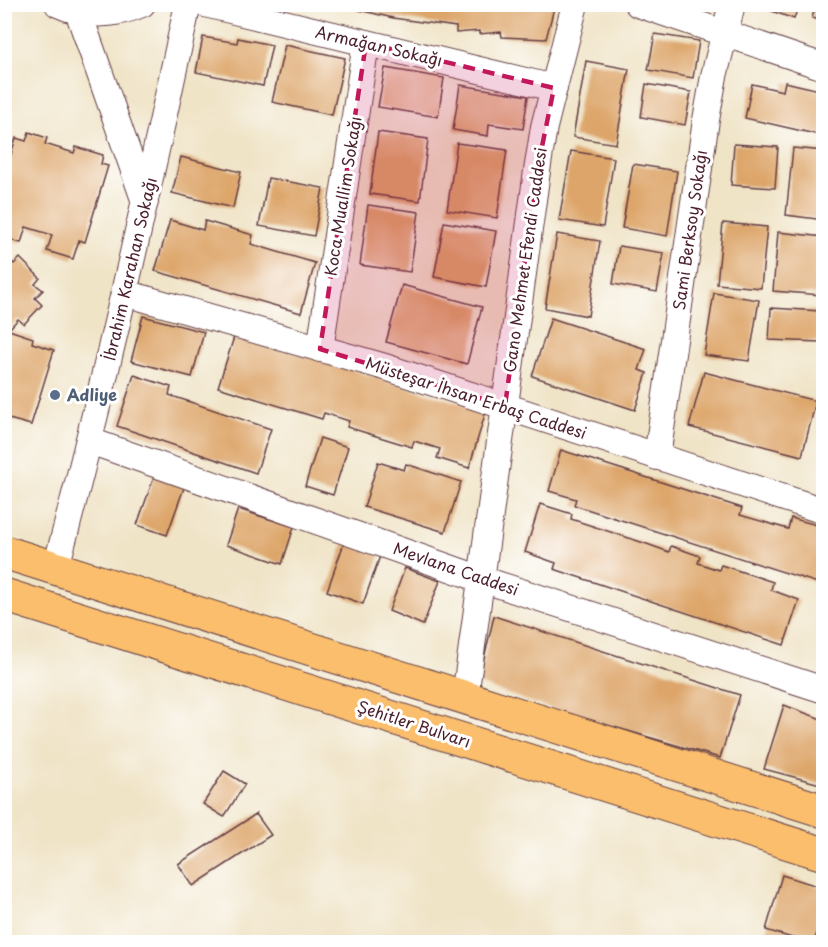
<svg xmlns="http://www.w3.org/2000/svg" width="828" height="947" font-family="'Playpen Sans',sans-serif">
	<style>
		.building { fill: #dda569 }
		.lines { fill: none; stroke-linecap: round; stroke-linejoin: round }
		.minor-casing { stroke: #633d42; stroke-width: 28 }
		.major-casing { stroke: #633d42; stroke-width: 35 }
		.minor { stroke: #fff; stroke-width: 26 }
		.major { stroke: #fabe6d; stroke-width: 33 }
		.marked { fill: #c2185b; fill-opacity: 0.2; stroke: #c2185b; stroke-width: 4.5; stroke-dasharray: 12 8; stroke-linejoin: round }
		.service-dot { fill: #5c6f8a; stroke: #fff; stroke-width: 2 }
		.labels { text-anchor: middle; stroke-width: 6; stroke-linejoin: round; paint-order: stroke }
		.street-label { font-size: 16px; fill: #4a1f2b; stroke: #fff }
		.service-label { font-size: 16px; font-weight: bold; fill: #4e5e75; stroke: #fff; text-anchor: start }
	</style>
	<rect width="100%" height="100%" fill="#fff"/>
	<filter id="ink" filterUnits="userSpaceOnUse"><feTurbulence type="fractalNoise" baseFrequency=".0167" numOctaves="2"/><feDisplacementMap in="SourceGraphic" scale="12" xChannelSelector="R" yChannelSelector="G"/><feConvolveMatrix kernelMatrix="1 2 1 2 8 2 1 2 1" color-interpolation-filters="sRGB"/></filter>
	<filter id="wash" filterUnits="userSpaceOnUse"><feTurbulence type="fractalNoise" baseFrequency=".008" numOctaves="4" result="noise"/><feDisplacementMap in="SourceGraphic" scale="24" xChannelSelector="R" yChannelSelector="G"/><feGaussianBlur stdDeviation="1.35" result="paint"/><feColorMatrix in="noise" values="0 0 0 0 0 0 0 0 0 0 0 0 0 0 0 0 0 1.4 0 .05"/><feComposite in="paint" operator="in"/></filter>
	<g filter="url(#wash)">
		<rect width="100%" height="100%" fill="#f0e4c7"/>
		<g id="blocks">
			<!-- building -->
			<g class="building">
				<polygon points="334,4 555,4 546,39 502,37 501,32 479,34 479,31 456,33 456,27 393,18"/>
				<polygon points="752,4 799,4 794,19"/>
				<polygon points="816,4 824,4 824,21 812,18"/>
				<polygon points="655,34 699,41 693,78 648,70"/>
				<polygon points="203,37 237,43 238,38 272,45 263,86 196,72"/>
				<polygon points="285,45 345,58 332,115 272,102"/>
				<polygon points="586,61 629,69 616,144 573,137"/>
				<polygon points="385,68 444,78 438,117 378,107"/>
				<polygon points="785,82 824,91 824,136 745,118 752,84 783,91"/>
				<polygon points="646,84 691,92 685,125 641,117"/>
				<polygon points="460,85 528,96 523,129 489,124 488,136 453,130"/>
				<polygon points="29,132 47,138 45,144 74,153 76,147 103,155 101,164 108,166 85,242 79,240 73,259 47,251 52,235 26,227 21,243 4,238 4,177 16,138 26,141"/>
				<polygon points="378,132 428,139 420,201 370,194"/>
				<polygon points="457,143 507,150 497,218 447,210"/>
				<polygon points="734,144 778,147 775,188 731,185"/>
				<polygon points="793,148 824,151 824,220 786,215"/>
				<polygon points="571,151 614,158 603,227 559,220"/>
				<polygon points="181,157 241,172 233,208 172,193"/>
				<polygon points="633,164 677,171 667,236 622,228"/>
				<polygon points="268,178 323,188 314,236 259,226"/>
				<polygon points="368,205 419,212 410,272 360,265"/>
				<polygon points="170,220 203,230 205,221 253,235 251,244 315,263 301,313 155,271"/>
				<polygon points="444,222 496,231 486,287 434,277"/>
				<polygon points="723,223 767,227 761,288 717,284"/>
				<polygon points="778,232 824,237 821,295 773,291"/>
				<polygon points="557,234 600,241 588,316 545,308"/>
				<polygon points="619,246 664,253 657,292 613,284"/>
				<polygon points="7,257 14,264 20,258 40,278 35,284 43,290 35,298 42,305 24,324 18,319 11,327 4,321 4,260"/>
				<polygon points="402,285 482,307 467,364 386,342"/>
				<polygon points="714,293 759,300 749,361 704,355"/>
				<polygon points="771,308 821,311 820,342 769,340"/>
				<polygon points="143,316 204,332 192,377 131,361"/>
				<polygon points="551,318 646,349 639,370 647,373 635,410 532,376"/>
				<polygon points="9,330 33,338 32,343 54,350 31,425 9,419 8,425 4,424 4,338 7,338"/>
				<polygon points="235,334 486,411 469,468 437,458 440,449 414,441 412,447 347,427 349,421 324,413 322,419 218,387"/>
				<polygon points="704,372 816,401 802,456 689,427"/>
				<polygon points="134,375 171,387 169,395 271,429 256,473 117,426"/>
				<polygon points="320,438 348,447 333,495 305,486"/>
				<polygon points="561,450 742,508 740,515 788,529 791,518 824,527 824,585 574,505 576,499 549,491"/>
				<polygon points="378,462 404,470 406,464 461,482 445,532 364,507"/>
				<polygon points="155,474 185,485 167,535 137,525"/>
				<polygon points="540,504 572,514 571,519 647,544 669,552 671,546 700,556 698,563 719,570 721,565 773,582 771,590 799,600 784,645 554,569 556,563 525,552"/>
				<polygon points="238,509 294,527 282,564 226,545"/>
				<polygon points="344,543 380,556 363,604 327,591"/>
				<polygon points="405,568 440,581 423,625 389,611"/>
				<polygon points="494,616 740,695 720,758 536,704 478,684"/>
				<polygon points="784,705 824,720 824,785 764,769"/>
				<polygon points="224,771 245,784 224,817 203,804"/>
				<polygon points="256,814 271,835 193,886 178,864"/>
				<polygon points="782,875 824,888 824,913 814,942 805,942 766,930"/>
			</g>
		</g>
	</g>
	<g filter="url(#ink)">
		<use href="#blocks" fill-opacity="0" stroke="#633d42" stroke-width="1.5"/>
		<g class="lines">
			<defs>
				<g id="minor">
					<path d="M 58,4 C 86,17 114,16 142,4"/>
					<polyline points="205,4 554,88"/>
					<polyline points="638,4 824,67"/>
					<polyline points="78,11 145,202"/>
					<polyline points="125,293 385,367 824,511"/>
					<polyline points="320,349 366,43"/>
					<polyline points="90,441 481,579 824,690"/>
					<polyline points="657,457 706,120 714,76 732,4"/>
					<path d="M 56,567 C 106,381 147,193 188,4"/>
					<polyline points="465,697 537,171 544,127 575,4"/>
				</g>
				<g id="major">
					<polyline points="4,552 824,811"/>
					<polyline points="4,595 824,854"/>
				</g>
			</defs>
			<!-- minor casing -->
			<use href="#minor" class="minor-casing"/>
			<!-- major casing -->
			<use href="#major" class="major-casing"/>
			<!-- minor -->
			<use href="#minor" class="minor"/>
			<!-- major -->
			<use href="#major" class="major"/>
		</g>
	</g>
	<!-- marked area -->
	<path class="marked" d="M 366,43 L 554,88 L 537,171 L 505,406 L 320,349 Z"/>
	<!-- markers -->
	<circle class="service-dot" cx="55" cy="395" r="6"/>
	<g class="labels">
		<!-- street labels -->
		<g class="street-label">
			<text transform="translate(379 46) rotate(13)" y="6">Armağan Sokağı</text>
			<text transform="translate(343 196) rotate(-81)" y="6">Koca Muallim Sokağı</text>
			<text transform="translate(690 230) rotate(-82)" y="6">Sami Berksoy Sokağı</text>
			<text transform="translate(525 260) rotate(-82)" y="6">Gano Mehmet Efendi Caddesi</text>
			<text transform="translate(130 269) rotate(-77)" y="6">İbrahim Karahan Sokağı</text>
			<text transform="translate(476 398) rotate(18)" y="6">Müsteşar İhsan Erbaş Caddesi</text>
			<text transform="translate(456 569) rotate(19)" y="6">Mevlana Caddesi</text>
			<text transform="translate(414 724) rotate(18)" y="6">Şehitler Bulvarı</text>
		</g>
		<!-- service labels -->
		<g class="service-label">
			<text x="67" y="401">Adliye</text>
		</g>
	</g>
	<!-- margin -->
	<rect width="828" height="947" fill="none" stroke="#fff" stroke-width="24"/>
</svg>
